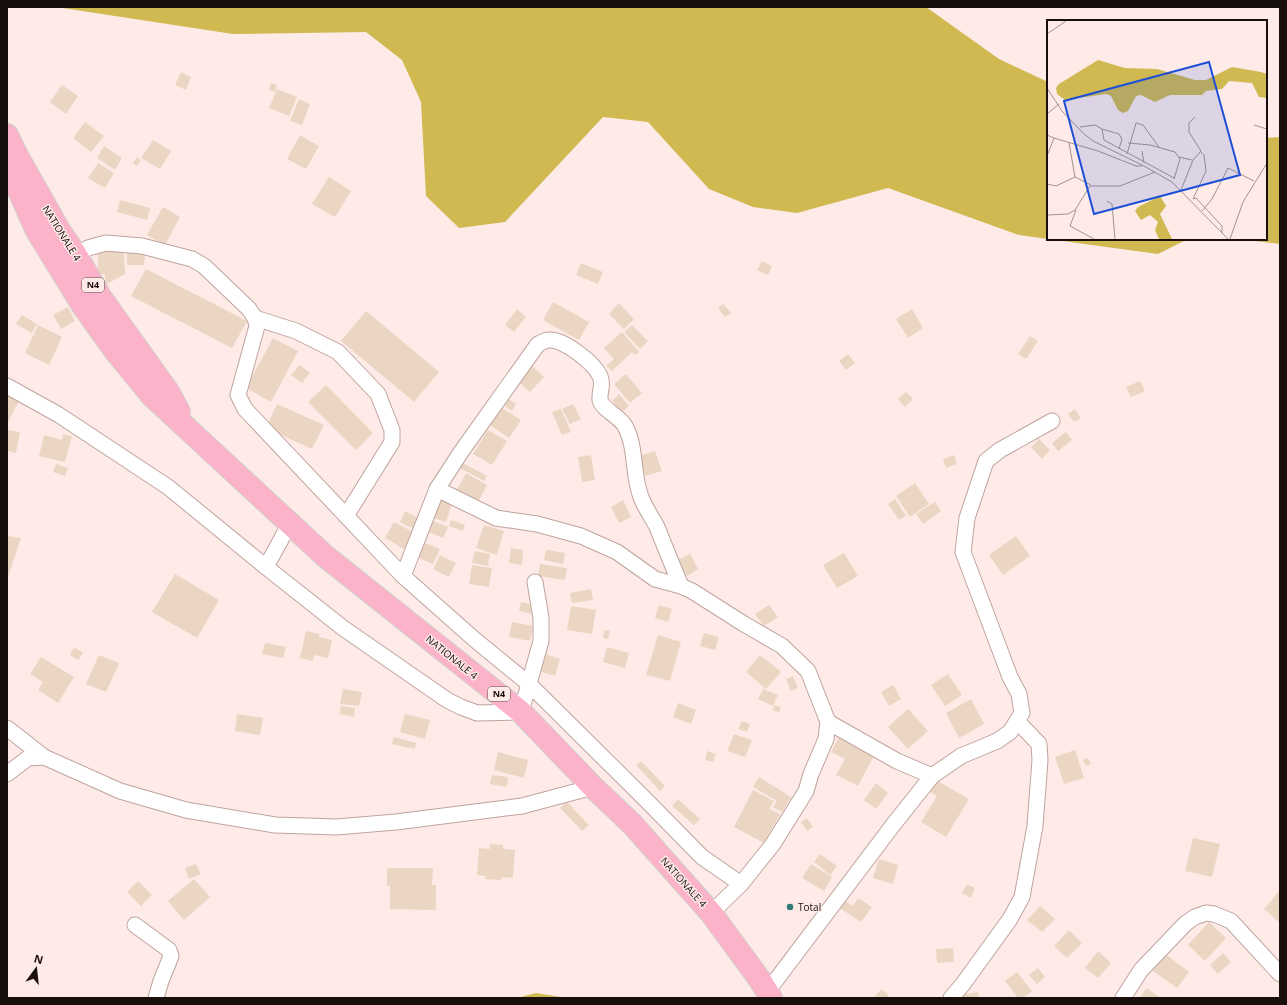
<svg xmlns="http://www.w3.org/2000/svg" width="1287" height="1005" font-family="'Open Sans',sans-serif">
	<style>
		.forest { fill: #d1b951 }
		.building { fill: #ebd6c3 }
		.lines { fill: none; stroke-linecap: round; stroke-linejoin: round }
		.minor-casing { stroke: #bfa39d; stroke-width: 17 }
		.highway-casing { stroke: #d1cfce; stroke-width: 24 }
		.minor { stroke: #fff; stroke-width: 15 }
		.highway { stroke: #fcb3c9; stroke-width: 22 }
		.poi-dot { fill: #2f7977; stroke: #feebe7; stroke-width: 1.5 }
		.labels { text-anchor: middle; stroke-width: 3; stroke-linejoin: round; paint-order: stroke }
		.shield { fill: #feebe7; stroke: #5d504e; stroke-width: 1 }
		.shield-label { font-size: 9px; font-weight: bold; fill: #180e0c }
		.street-label { font-size: 10px; fill: #180e0c; stroke: #feebe7 }
		.poi-label { font-size: 10px; fill: #180e0c; stroke: #feebe7; text-anchor: start }
		.inset-road { fill: none; stroke: #a2938f; stroke-width: 1 }
		.view { fill: #1d4ed8; fill-opacity: 0.15; stroke: #1d4ed8; stroke-width: 2 }
		.inset-edge { fill: none; stroke: #180e0c; stroke-width: 2 }
	</style>
	<rect width="100%" height="100%" fill="#feebe7"/>
	<!-- forest -->
	<g class="forest">
		<polygon points="56,7 926,7 999,59 1048,82 1048,239 1019,235 888,188 797,213 753,207 709,189 648,122 603,117 505,222 459,228 426,196 421,102 402,60 366,32 233,34"/>
		<polygon points="1280,137 1280,244 1236,239 1266,239 1266,138"/>
		<polygon points="1048,239 1188,239 1158,254"/>
		<polygon points="536,993 567,998 517,998"/>
	</g>
	<!-- building -->
	<g class="building">
		<polygon points="181,72 191,77 186,90 175,85"/>
		<polygon points="271,83 277,85 275,92 269,90"/>
		<polygon points="62,85 78,96 66,114 50,102"/>
		<polygon points="277,89 297,97 289,116 269,108"/>
		<polygon points="299,99 310,104 302,125 290,121"/>
		<polygon points="85,122 104,136 91,152 73,138"/>
		<polygon points="300,135 319,146 306,169 287,159"/>
		<polygon points="153,140 171,151 160,169 141,158"/>
		<polygon points="104,146 122,158 115,170 97,158"/>
		<polygon points="137,157 141,160 137,166 133,163"/>
		<polygon points="98,163 114,173 105,188 88,178"/>
		<polygon points="329,177 351,191 335,217 312,204"/>
		<polygon points="120,200 150,208 147,220 117,212"/>
		<polygon points="163,207 180,217 165,245 147,235"/>
		<polygon points="98,252 124,252 125,274 105,285 105,274 98,274"/>
		<polygon points="127,253 145,253 144,265 127,265"/>
		<polygon points="762,261 772,266 768,275 757,270"/>
		<polygon points="581,263 603,272 598,284 576,275"/>
		<polygon points="146,269 247,321 232,348 131,296"/>
		<polygon points="553,302 589,322 579,340 543,320"/>
		<polygon points="619,303 634,319 624,329 609,314"/>
		<polygon points="723,304 731,313 725,317 718,308"/>
		<polygon points="68,307 75,321 61,329 53,315"/>
		<polygon points="517,309 526,317 514,332 505,325"/>
		<polygon points="912,309 923,328 908,338 896,319"/>
		<polygon points="366,311 439,372 414,402 341,341"/>
		<polygon points="22,315 37,324 32,333 16,324"/>
		<polygon points="38,325 62,337 49,365 25,353"/>
		<polygon points="632,325 648,341 640,349 624,332"/>
		<polygon points="622,332 639,352 635,355 632,352 612,371 606,366 614,359 604,348"/>
		<polygon points="1030,336 1038,341 1026,359 1018,354"/>
		<polygon points="273,338 298,351 271,402 246,388"/>
		<polygon points="848,354 855,363 846,370 839,361"/>
		<polygon points="530,364 544,377 530,392 516,380"/>
		<polygon points="300,365 310,373 302,383 291,375"/>
		<polygon points="626,374 642,393 630,403 614,384"/>
		<polygon points="1140,381 1145,391 1131,397 1126,387"/>
		<polygon points="326,385 373,433 356,450 308,402"/>
		<polygon points="906,392 913,399 905,407 898,399"/>
		<polygon points="7,393 19,401 7,424"/>
		<polygon points="619,394 629,406 621,413 612,401"/>
		<polygon points="509,399 516,404 512,411 505,406"/>
		<polygon points="277,404 324,425 312,449 266,428"/>
		<polygon points="573,404 581,419 570,424 562,409"/>
		<polygon points="502,408 521,420 509,438 490,425"/>
		<polygon points="561,409 571,432 562,435 552,412"/>
		<polygon points="1075,409 1081,418 1074,422 1068,414"/>
		<polygon points="7,430 20,432 16,453 7,451"/>
		<polygon points="488,430 507,441 492,465 473,454"/>
		<polygon points="1066,432 1072,440 1058,451 1052,443"/>
		<polygon points="63,434 72,436 65,462 39,456 44,435 62,440"/>
		<polygon points="1039,439 1050,450 1042,459 1031,447"/>
		<polygon points="655,451 662,471 645,476 638,456"/>
		<polygon points="591,455 595,480 582,482 578,457"/>
		<polygon points="954,455 957,464 946,468 943,459"/>
		<polygon points="461,462 487,476 484,481 458,467"/>
		<polygon points="56,464 68,468 65,476 53,472"/>
		<polygon points="466,473 487,485 478,502 457,490"/>
		<polygon points="915,483 929,504 910,517 896,496"/>
		<polygon points="439,497 453,501 446,522 433,518"/>
		<polygon points="895,499 906,516 899,520 888,504"/>
		<polygon points="623,500 631,517 619,523 611,507"/>
		<polygon points="935,502 941,511 923,524 916,514"/>
		<polygon points="405,511 420,519 414,529 400,522"/>
		<polygon points="430,520 448,527 443,538 426,531"/>
		<polygon points="451,520 465,525 463,531 449,526"/>
		<polygon points="394,522 413,532 404,549 385,538"/>
		<polygon points="484,525 504,531 497,555 476,548"/>
		<polygon points="7,536 21,538 7,580"/>
		<polygon points="1016,536 1030,556 1003,575 989,555"/>
		<polygon points="423,542 440,549 433,564 416,557"/>
		<polygon points="511,548 523,550 522,565 509,563"/>
		<polygon points="546,550 565,553 563,564 544,560"/>
		<polygon points="475,551 490,554 488,566 472,563"/>
		<polygon points="844,553 858,576 837,588 823,565"/>
		<polygon points="690,554 698,569 687,576 678,560"/>
		<polygon points="440,555 456,563 449,577 433,569"/>
		<polygon points="540,564 567,568 565,580 538,576"/>
		<polygon points="472,565 492,568 489,587 469,584"/>
		<polygon points="175,574 219,600 197,638 152,612"/>
		<polygon points="591,589 593,600 572,603 570,593"/>
		<polygon points="521,602 533,605 531,614 519,611"/>
		<polygon points="659,605 672,609 668,622 655,618"/>
		<polygon points="769,605 778,617 764,626 755,614"/>
		<polygon points="571,606 596,610 592,634 567,630"/>
		<polygon points="512,622 533,626 530,641 509,637"/>
		<polygon points="604,630 610,631 608,639 603,638"/>
		<polygon points="306,631 319,634 319,637 332,640 328,658 314,655 313,661 300,658"/>
		<polygon points="704,633 719,637 715,650 700,646"/>
		<polygon points="658,635 681,642 670,681 646,675"/>
		<polygon points="265,643 286,647 283,658 262,654"/>
		<polygon points="74,647 83,653 78,660 70,655"/>
		<polygon points="607,647 629,653 625,668 603,662"/>
		<polygon points="540,652 560,659 555,676 535,670"/>
		<polygon points="99,655 119,663 106,692 86,684"/>
		<polygon points="760,655 781,672 766,689 746,672"/>
		<polygon points="41,657 74,677 58,703 38,690 43,682 30,674"/>
		<polygon points="948,674 962,695 945,706 931,685"/>
		<polygon points="793,676 798,688 791,691 786,679"/>
		<polygon points="893,685 901,699 889,706 881,692"/>
		<polygon points="343,689 362,692 359,706 340,704"/>
		<polygon points="763,689 778,695 773,706 758,699"/>
		<polygon points="971,699 984,724 959,738 946,713"/>
		<polygon points="678,703 696,710 691,724 673,717"/>
		<polygon points="774,705 781,707 779,712 773,711"/>
		<polygon points="341,706 355,708 354,717 340,714"/>
		<polygon points="908,709 928,731 908,749 888,727"/>
		<polygon points="237,714 263,718 260,735 235,731"/>
		<polygon points="405,714 430,720 425,739 400,732"/>
		<polygon points="742,721 750,724 747,732 738,729"/>
		<polygon points="842,731 877,750 858,786 836,775 845,759 831,752"/>
		<polygon points="734,734 752,740 745,757 727,751"/>
		<polygon points="394,737 416,743 415,749 392,744"/>
		<polygon points="1075,750 1084,778 1064,784 1055,757"/>
		<polygon points="707,751 716,754 713,762 705,760"/>
		<polygon points="498,752 528,760 524,778 494,770"/>
		<polygon points="1088,758 1091,764 1086,766 1083,760"/>
		<polygon points="641,761 665,786 660,791 636,765"/>
		<polygon points="492,775 508,777 507,787 490,784"/>
		<polygon points="759,777 791,797 782,812 773,807 777,801 753,787"/>
		<polygon points="934,779 969,799 946,837 921,822 937,796 927,790"/>
		<polygon points="876,783 888,793 876,809 864,800"/>
		<polygon points="753,790 774,801 769,809 780,814 764,843 734,827"/>
		<polygon points="678,799 700,819 694,825 672,806"/>
		<polygon points="567,802 589,825 582,831 560,808"/>
		<polygon points="807,818 813,827 807,831 801,822"/>
		<polygon points="1193,838 1220,844 1212,877 1185,871"/>
		<polygon points="490,844 503,845 503,849 515,850 513,878 502,877 501,880 485,879 486,876 477,875 479,848 490,849"/>
		<polygon points="820,854 837,866 830,875 814,862"/>
		<polygon points="879,859 898,865 893,884 873,878"/>
		<polygon points="196,864 201,874 189,879 185,868"/>
		<polygon points="811,864 832,877 824,891 802,878"/>
		<polygon points="387,868 433,868 432,885 436,885 436,910 390,909 390,886 387,886"/>
		<polygon points="194,879 210,897 184,920 168,901"/>
		<polygon points="138,881 152,895 141,906 127,892"/>
		<polygon points="967,884 975,888 971,898 962,893"/>
		<polygon points="1280,890 1280,923 1264,909"/>
		<polygon points="858,898 872,907 861,922 838,907 843,900 853,906"/>
		<polygon points="1040,906 1055,919 1042,932 1027,920"/>
		<polygon points="1209,922 1226,938 1205,961 1188,945"/>
		<polygon points="1069,930 1082,943 1067,958 1054,946"/>
		<polygon points="953,948 954,962 937,963 936,949"/>
		<polygon points="1098,951 1111,963 1098,978 1085,968"/>
		<polygon points="1223,953 1231,962 1218,974 1210,965"/>
		<polygon points="1165,954 1189,972 1177,988 1153,971"/>
		<polygon points="1038,968 1045,977 1037,984 1029,975"/>
		<polygon points="1017,972 1032,991 1023,998 1018,998 1005,981"/>
		<polygon points="1147,988 1160,998 1139,998"/>
		<polygon points="881,989 889,995 887,998 874,998"/>
		<polygon points="978,992 979,998 956,998 955,996"/>
	</g>
	<g class="lines">
		<defs>
			<g id="minor">
				<polyline points="76,255 88,248 106,243 142,246 192,259 204,266 249,309 255,318 257,326 238,395 245,409 403,576 474,639 529,684 645,799 702,857 741,884"/>
				<polyline points="255,318 296,331 338,352 378,394 392,430 392,442 346,516"/>
				<polyline points="7,386 59,415 168,487 266,567 343,628 447,700 461,707 477,713 521,712 541,641 541,618 535,582"/>
				<polyline points="437,489 496,518 537,524 581,536 617,552 655,579 681,586 692,591 744,624 782,646 808,671 828,722 826,739 811,774 806,791 773,844 741,884 711,913"/>
				<polyline points="266,567 290,523"/>
				<path d="M 403,576 L 437,489 L 461,452 L 538,344 C 541,343 545,340 549,340 C 564,339 594,363 600,376 C 604,385 599,392 600,400 C 602,409 620,417 625,426 C 637,448 632,475 641,497 C 645,508 652,517 657,527 C 665,547 673,567 681,586"/>
				<polyline points="828,722 897,761 932,776"/>
				<polyline points="7,728 44,757"/>
				<polyline points="7,774 28,758 44,757 120,791 186,810 275,825 336,827 396,822 522,806 593,787"/>
				<polyline points="135,925 169,950 171,956 161,981 156,998"/>
				<polyline points="767,992 893,825 932,776 961,756 997,741 1010,732 1022,713 1019,694 1010,677 963,552 967,518 986,461 1000,450 1052,421"/>
				<polyline points="951,998 963,984 1010,919 1022,897 1035,826 1040,760 1039,744 1017,721"/>
				<polyline points="1123,998 1141,970 1186,923 1195,917 1206,913 1214,914 1231,921 1280,974"/>
			</g>
			<g id="highway">
				<polyline points="7,135 16,154 59,230 76,255 101,298 169,393 179,412"/>
				<polyline points="7,164 37,231 83,306 116,352 152,396 325,556 521,712 593,787 632,824 711,913 760,980 771,998"/>
			</g>
		</defs>
		<!-- minor casing -->
		<use href="#minor" class="minor-casing"/>
		<!-- highway casing -->
		<use href="#highway" class="highway-casing"/>
		<!-- minor -->
		<use href="#minor" class="minor"/>
		<!-- highway -->
		<use href="#highway" class="highway"/>
	</g>
	<!-- markers -->
	<circle class="poi-dot" cx="790" cy="907" r="4"/>
	<g class="labels">
		<!-- shield labels -->
		<g class="shield">
			<rect x="82" y="278" width="22" height="14" rx="3"/>
			<rect x="488" y="687" width="22" height="14" rx="3"/>
		</g>
		<g class="shield-label">
			<text x="93" y="288">N4</text>
			<text x="499" y="697">N4</text>
		</g>
		<!-- street labels -->
		<g class="street-label">
			<text transform="translate(62 233) rotate(58)" y="4">NATIONALE 4</text>
			<text transform="translate(452 657) rotate(39)" y="4">NATIONALE 4</text>
			<text transform="translate(684 882) rotate(48)" y="4">NATIONALE 4</text>
		</g>
		<!-- poi labels -->
		<g class="poi-label">
			<text x="798" y="911">Total</text>
		</g>
	</g>
	<!-- overview -->
	<g transform="translate(1047 20)">
		<rect width="220" height="220" fill="#feebe7"/>
		<path d="M 51,40 L 78,48 L 110,49 L 148,60 L 159,60 L 185,47 L 214,52 L 220,54 L 220,78 L 212,77 L 205,63 L 182,61 L 175,69 L 159,71 L 155,75 L 123,75 L 108,82 L 94,75 L 89,76 L 81,91 L 76,93 L 71,90 L 64,76 L 59,74 L 18,80 L 10,74 L 9,68 L 12,64 ZM 113,176 L 119,186 L 113,194 L 125,219 L 112,219 L 108,210 L 111,202 L 103,195 L 94,200 L 88,191 L 91,187 Z" fill="#d1b951"/>
		<path class="inset-road" d="M 0,14 L 19,1M 0,68 L 15,91 L 36,113 L 46,121 L 97,146 L 125,162 L 181,219M 0,94 L 12,84M 207,105 L 220,109M 33,107 L 48,105 L 55,109 L 57,120 L 127,158M 55,109 L 72,114 L 75,119 L 72,129M 0,115 L 7,118 L 0,136M 7,118 L 51,131 L 89,146 L 95,146M 22,123 L 28,157 L 44,165M 81,123 L 103,125 L 128,132 L 133,139 L 127,159M 95,131 L 97,143M 80,134 L 89,103 L 96,105 L 112,127M 132,137 L 145,140M 0,164 L 9,166 L 28,157M 134,170 L 146,140 L 154,131 L 142,112 L 142,103 L 148,97M 146,179 L 159,151 L 157,135 L 154,132M 146,179 L 149,178 L 175,206 L 175,213M 60,181 L 65,184 L 68,219M 29,190 L 23,206 L 47,219M 155,191 L 165,179 L 181,148 L 207,161M 0,195 L 21,194 L 28,190 L 43,166 L 73,166 L 108,152M 183,219 L 196,182 L 220,143"/>
		<path class="view" d="M 162,42 L 193,155 L 47,194 L 17,81 Z"/>
		<rect width="220" height="220" class="inset-edge"/>
	</g>
	<!-- border -->
	<rect width="1287" height="1005" fill="none" stroke="#180e0c" stroke-width="16"/>
	<!-- north arrow -->
	<g transform="translate(36 969) rotate(15)" stroke="#feebe7" stroke-width="3" paint-order="stroke">
	<path d="M0-3L7 15L0 10L-7 15Z" fill="#180e0c"/>
	<text y="-6" font-size="11" font-weight="bold" text-anchor="middle" fill="#180e0c">N</text>
	</g>
</svg>
